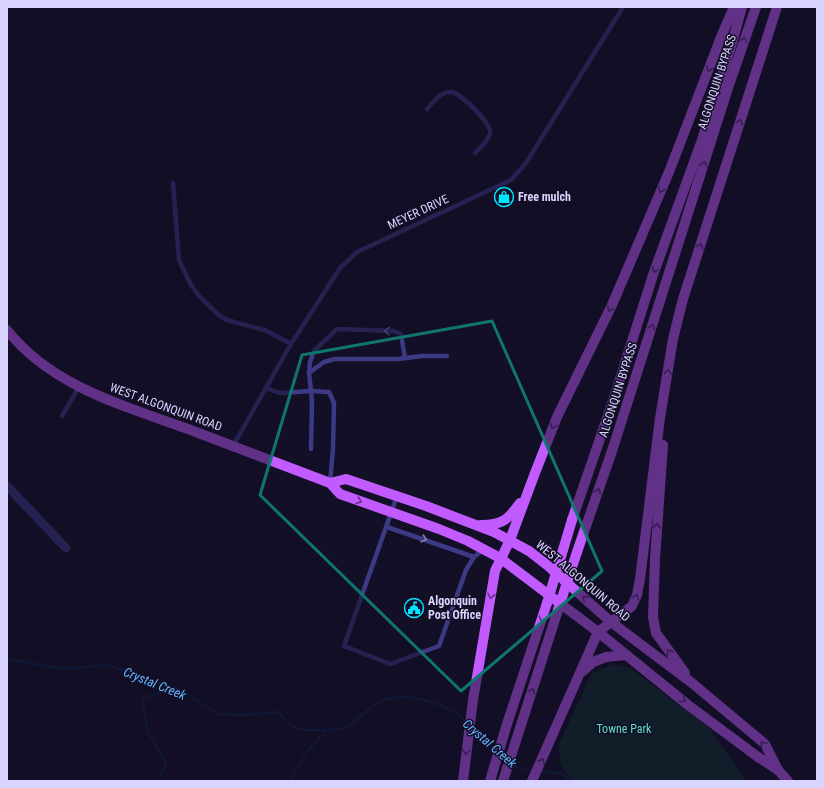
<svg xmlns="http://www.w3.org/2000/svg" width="824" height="788" font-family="'Roboto Condensed',sans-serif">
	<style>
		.green { fill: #12302f }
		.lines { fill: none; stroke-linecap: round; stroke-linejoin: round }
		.stream { stroke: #0c2248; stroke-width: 2.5 }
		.lane { stroke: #3d3a85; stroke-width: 4.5 }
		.street { stroke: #3d3a85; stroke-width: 9 }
		.primary { stroke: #c25bff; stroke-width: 10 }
		.primary-bridge { stroke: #c25bff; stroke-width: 10 }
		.oneway { stroke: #623188 }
		.oneway2 { stroke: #837fbc }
		.marked { fill: none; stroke: #0f766e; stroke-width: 3; stroke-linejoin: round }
		.labels { text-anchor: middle; stroke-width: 3; stroke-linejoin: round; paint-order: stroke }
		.street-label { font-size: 12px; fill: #d9d4ff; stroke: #130f26 }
		.poi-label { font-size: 12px; font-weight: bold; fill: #d9d4ff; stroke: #130f26; text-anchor: start }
		.park-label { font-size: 12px; fill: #5fe0c0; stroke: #130f26 }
		.water-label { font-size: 13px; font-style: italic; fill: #62b6ff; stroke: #130f26 }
	</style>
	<rect width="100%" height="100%" fill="#130f26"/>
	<!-- green -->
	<polygon class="green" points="613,664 630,668 707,726 747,781 572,781 561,765 558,746 592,673"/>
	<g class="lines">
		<!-- stream -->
		<g class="stream">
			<path d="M 7,659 L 63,669 L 107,665 L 180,690 L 218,714 L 240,715 L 278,712 C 283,716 288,723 293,727 C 302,732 342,731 350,725 C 360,718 369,707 379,702 C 405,690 448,703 468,723"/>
			<polyline points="473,728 496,751"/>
			<polyline points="512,765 524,770 534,771"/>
			<polyline points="539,771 562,774 570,781"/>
			<polyline points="159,781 166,762 148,733 142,699 172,687"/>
			<polyline points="290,781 305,754 326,731"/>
		</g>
		<!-- lane -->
		<g class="lane">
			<path d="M 427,109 C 433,102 441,91 452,92 C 461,94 492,123 490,134 C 488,141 480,148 475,153"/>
			<polyline points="173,183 179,260 191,285 200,297 220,316 227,320 267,331 291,344"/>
			<polyline points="309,373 310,362 314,351 337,329 394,331 401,334 405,358"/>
			<polyline points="266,388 280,393 311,391 309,373 324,362 335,359 398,359 422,356 447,356"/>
			<polyline points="62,416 79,387"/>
			<polyline points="233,446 291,344 340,268 357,252 511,180 526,163 623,7"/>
			<polyline points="311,449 312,402 311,391 329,392 334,403 333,449 330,483"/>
			<polyline points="397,496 344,646 390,664 439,646 466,570 474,557 484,549"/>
			<polyline points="387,527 474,557"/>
		</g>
		<!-- street -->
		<polyline class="street" points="7,486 66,548"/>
		<!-- primary -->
		<g class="primary">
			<path d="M 7,330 C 51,386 124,406 188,429 C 236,447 283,465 330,483 L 340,494 L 439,529 L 468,541 L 500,558 L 598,632 L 688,705 L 758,757 L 778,770"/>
			<polyline points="663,445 655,559 653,617 656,633 685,673"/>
			<polyline points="330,483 346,479 426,506 494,532 529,551 547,565 611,622 692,683 765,744 778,770 788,781"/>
			<polyline points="572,520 613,401 653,275 702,140 732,43 742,7"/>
			<path d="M 481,525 C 502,525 508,520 520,503"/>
			<polyline points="577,552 612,451 729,85 756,7"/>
			<polyline points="583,671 593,662 606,657 626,655"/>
			<polyline points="463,781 473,700 495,571 510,540 535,473 557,417 612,305 669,172 721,37 734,7"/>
			<polyline points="490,781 507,724 547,603"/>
			<polyline points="503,781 558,610"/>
			<polyline points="532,781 598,632 632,606 637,595 640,579 660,418 673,339 683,299 777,7"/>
		</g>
		<!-- primary-bridge -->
		<g class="primary-bridge">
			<polyline points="547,603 572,520"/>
			<polyline points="558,610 577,552"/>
		</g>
	</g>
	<!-- one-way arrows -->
	<defs><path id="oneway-chevron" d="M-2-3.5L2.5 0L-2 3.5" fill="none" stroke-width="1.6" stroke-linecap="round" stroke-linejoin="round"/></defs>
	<g class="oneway">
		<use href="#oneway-chevron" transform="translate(744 40) rotate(-71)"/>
		<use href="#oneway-chevron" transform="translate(709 69) rotate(111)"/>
		<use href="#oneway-chevron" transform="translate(740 122) rotate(-72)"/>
		<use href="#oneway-chevron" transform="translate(704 164) rotate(-72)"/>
		<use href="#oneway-chevron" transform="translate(661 190) rotate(113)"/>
		<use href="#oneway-chevron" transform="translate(700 246) rotate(-72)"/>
		<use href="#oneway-chevron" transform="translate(655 270) rotate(110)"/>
		<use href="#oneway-chevron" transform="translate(610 309) rotate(116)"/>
		<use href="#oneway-chevron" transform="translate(652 327) rotate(-72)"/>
		<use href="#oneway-chevron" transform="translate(668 372) rotate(-83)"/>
		<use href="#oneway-chevron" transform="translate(553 426) rotate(112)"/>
		<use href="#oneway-chevron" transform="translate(598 491) rotate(-71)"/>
		<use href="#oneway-chevron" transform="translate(359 501) rotate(20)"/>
		<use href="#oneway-chevron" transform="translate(657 526) rotate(-86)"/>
		<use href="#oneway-chevron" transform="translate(491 596) rotate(100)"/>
		<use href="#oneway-chevron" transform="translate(636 597) rotate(-69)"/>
		<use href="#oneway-chevron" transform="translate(585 598) rotate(-138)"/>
		<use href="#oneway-chevron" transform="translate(542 619) rotate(109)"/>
		<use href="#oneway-chevron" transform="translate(669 652) rotate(-127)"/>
		<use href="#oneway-chevron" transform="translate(532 691) rotate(-72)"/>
		<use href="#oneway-chevron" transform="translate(683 700) rotate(39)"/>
		<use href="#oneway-chevron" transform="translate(763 744) rotate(-130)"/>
		<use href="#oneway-chevron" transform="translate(466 752) rotate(98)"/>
		<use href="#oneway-chevron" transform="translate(542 761) rotate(-65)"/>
	</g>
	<g class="oneway2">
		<use href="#oneway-chevron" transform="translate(387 331) rotate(-178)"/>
		<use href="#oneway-chevron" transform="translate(424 539) rotate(19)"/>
	</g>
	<!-- marked area -->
	<path d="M0 0H824V788H0ZM 492,321 L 602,571 L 461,691 L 260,495 L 302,355 Z" fill="#130f26" fill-opacity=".55" fill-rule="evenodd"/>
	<path class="marked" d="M 492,321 L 602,571 L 461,691 L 260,495 L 302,355 Z"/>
	<!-- icons -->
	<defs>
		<symbol id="shop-ring" viewBox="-11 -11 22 22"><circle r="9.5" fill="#130f26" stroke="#00e5ff" stroke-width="1.5"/><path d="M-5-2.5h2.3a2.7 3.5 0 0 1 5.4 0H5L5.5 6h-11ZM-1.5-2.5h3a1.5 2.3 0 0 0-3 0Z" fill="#00e5ff"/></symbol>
		<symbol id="civic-ring" viewBox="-11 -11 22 22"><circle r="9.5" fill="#130f26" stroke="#00e5ff" stroke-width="1.5"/><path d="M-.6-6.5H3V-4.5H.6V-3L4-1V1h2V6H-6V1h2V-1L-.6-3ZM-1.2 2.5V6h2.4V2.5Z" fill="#00e5ff"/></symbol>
	</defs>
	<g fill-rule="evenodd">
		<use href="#shop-ring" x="493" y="186" width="22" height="22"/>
		<use href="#civic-ring" x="403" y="597" width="22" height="22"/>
	</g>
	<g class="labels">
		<!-- street labels -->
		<g class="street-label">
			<text transform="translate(717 82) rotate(-72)" y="4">ALGONQUIN BYPASS</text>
			<text transform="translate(418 212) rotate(-25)" y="4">MEYER DRIVE</text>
			<text transform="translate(618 390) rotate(-72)" y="4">ALGONQUIN BYPASS</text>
			<text transform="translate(166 407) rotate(20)" y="4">WEST ALGONQUIN ROAD</text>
			<text transform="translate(583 581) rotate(40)" y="4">WEST ALGONQUIN ROAD</text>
		</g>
		<!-- poi labels -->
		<g class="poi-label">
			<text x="518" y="201">Free mulch</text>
			<text x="428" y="605">Algonquin<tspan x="428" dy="14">Post Office</tspan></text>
		</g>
		<!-- park labels -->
		<g class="park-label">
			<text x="624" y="733">Towne Park</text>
		</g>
		<!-- water labels -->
		<g class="water-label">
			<text transform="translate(155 683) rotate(22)" y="5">Crystal Creek</text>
			<text transform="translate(490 743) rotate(41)" y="5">Crystal Creek</text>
		</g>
	</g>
	<!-- border -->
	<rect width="824" height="788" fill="none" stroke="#d9d4ff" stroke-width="16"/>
</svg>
